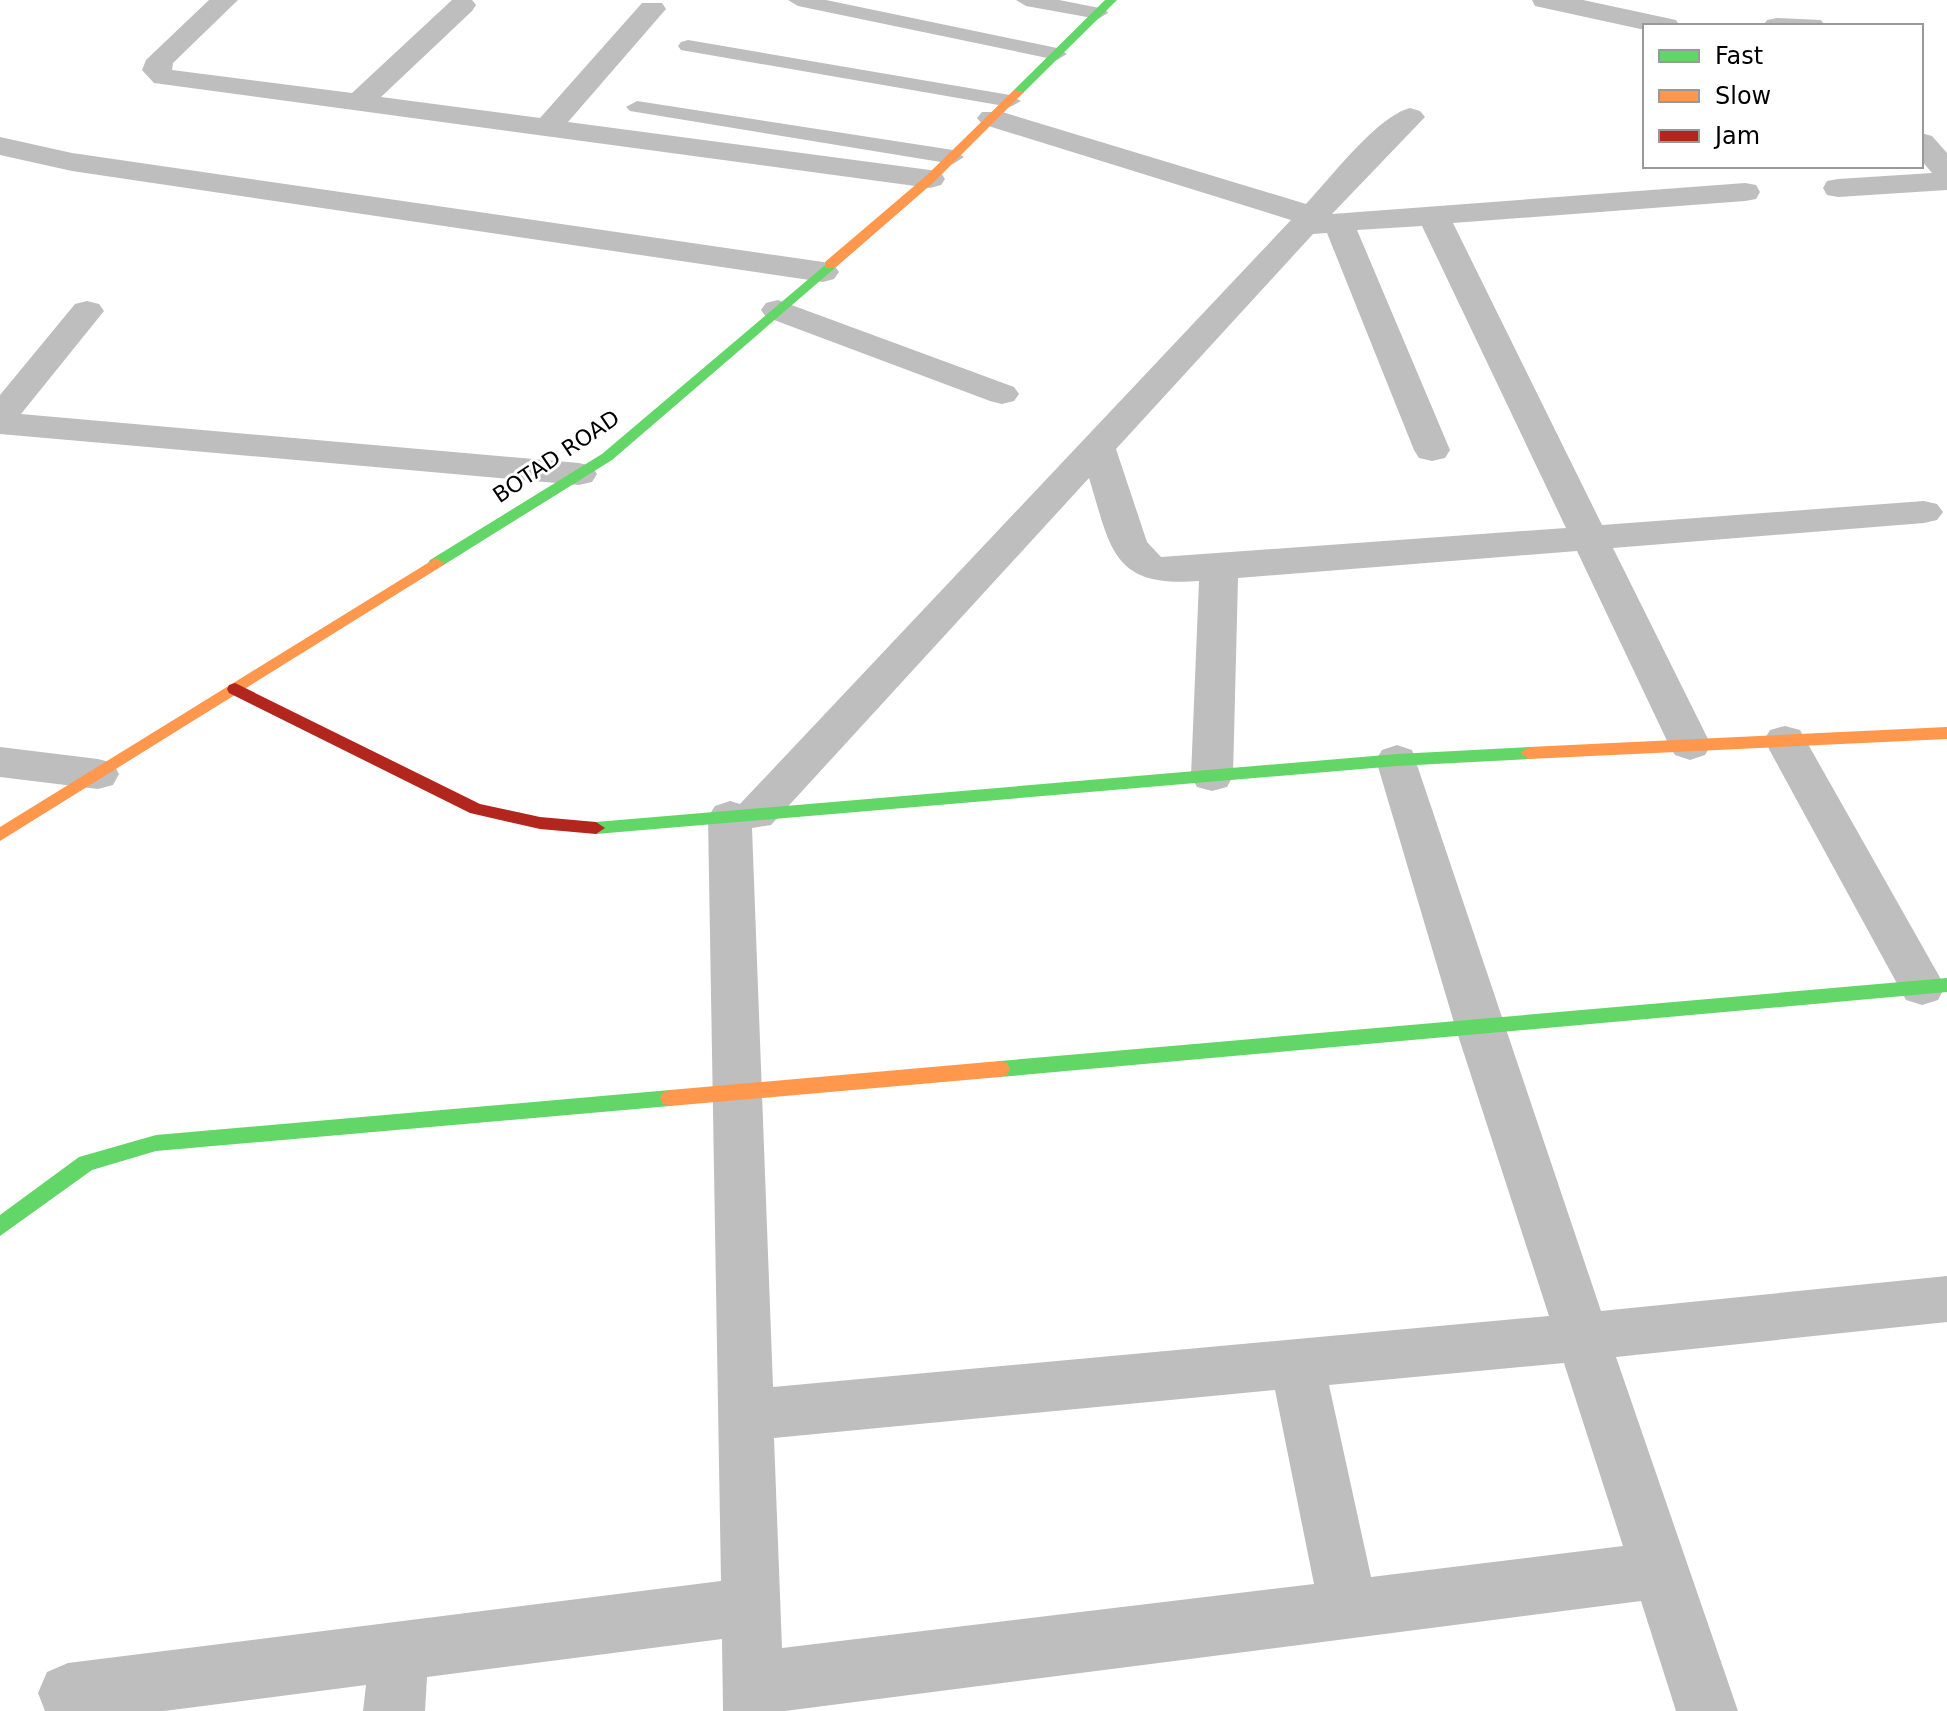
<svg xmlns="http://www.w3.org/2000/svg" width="1947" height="1711" font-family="'DejaVu Sans',sans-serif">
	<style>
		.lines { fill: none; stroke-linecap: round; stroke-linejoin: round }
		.lane { fill: #bebebe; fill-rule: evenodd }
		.street { fill: #bebebe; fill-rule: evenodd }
		.fast { fill: #63d668; fill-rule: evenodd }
		.slow { fill: #ff974d; fill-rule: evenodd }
		.jam { fill: #b3261e; fill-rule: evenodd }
		.labels { text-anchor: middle; stroke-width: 6; stroke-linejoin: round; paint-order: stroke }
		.street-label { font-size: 22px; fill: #000; stroke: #fff }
	</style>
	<rect width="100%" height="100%" fill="#fff"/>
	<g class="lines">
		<!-- lane -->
		<g class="lane">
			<polygon points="788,0 826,0 1057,48 1067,54 1057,60 798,6"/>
			<polygon points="1016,0 1059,0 1105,9 1108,13 1098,19 1026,6"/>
			<polygon points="688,40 1010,95 1021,101 1010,107 681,50 678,46 681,42"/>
			<polygon points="637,101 953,150 964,157 953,164 630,111 626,107"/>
		</g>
		<!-- street -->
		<g class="street">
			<polygon points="209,0 238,0 173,63 172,70 352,93 452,0 472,0 476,5 472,11 381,97 540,118 642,3 662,3 666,9 568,122 930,170 941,173 945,179 941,185 930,188 154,83 142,70 146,60"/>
			<polygon points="1532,0 1583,0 1676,20 1680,26 1645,26 1645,30 1535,6"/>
			<polygon points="1777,18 1821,20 1825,26 1763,26 1767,20"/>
			<path d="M 1410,108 L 1420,111 L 1425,117 L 1332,214 L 1745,183 L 1756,185 L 1760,192 L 1756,199 L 1745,201 L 1453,223 L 1602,525 L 1924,501 L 1937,504 L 1943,512 L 1937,520 L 1924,523 L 1613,548 L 1711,745 L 1705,755 L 1690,760 L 1675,755 L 1669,745 L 1577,551 L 1238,578 L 1233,776 L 1227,787 L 1212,791 L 1197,787 L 1191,776 L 1199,581 C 1112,588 1111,549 1089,478 L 771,825 L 752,828 L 773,1387 L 1549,1316 L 1455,1026 L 1376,760 L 1382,750 L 1397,745 L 1412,750 L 1601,1311 L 1947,1276 L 1947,1322 L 1616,1357 L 1738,1711 L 1676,1711 L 1641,1601 L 785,1711 L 723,1711 L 722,1639 L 427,1677 L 425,1711 L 363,1711 L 366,1685 L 164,1711 L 45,1711 L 38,1693 L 47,1672 L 68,1663 L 721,1581 L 708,817 L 715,806 L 730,801 L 740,804 L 1291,220 L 982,124 L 977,118 L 982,112 L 1002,112 L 1306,204 C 1331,178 1376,117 1410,108 ZM 1422,226 L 1566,528 L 1161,557 L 1147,542 L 1116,449 L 1313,234 L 1327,233 L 1414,450 L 1419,458 L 1432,461 L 1445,458 L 1450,450 L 1357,230 ZM 1564,1363 L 1623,1546 L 1371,1577 L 1329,1385 ZM 1275,1390 L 1314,1584 L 782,1648 L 774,1438 Z"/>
			<polygon points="1921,133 1932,136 1947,153 1947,190 1838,197 1827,195 1823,188 1827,181 1838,179 1932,173 1921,160"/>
			<polygon points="0,137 72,153 823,262 834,265 839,272 834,279 823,282 72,171 0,155"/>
			<polygon points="778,300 1014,387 1019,394 1014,401 1002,404 990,401 766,317 761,310 766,303"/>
			<polygon points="87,301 99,304 104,311 21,414 579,463 592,466 597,474 592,482 579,485 0,434 0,395 75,304"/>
			<polygon points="1785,726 1800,730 1938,974 1945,987 1938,1000 1922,1005 1906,1000 1764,740 1770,730"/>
			<polygon points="0,747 98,759 113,763 119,774 113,785 98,789 0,777"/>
		</g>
		<!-- fast -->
		<g class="fast">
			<polygon points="1105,0 1117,0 1022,94 1014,94 1014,90"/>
			<polygon points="830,261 835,262 835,268 612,460 442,566 430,566 428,563 430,560 602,454"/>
			<polygon points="1529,747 1538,753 1529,759 1397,766 596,834 587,828 596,822 1397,754"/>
			<polygon points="1947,978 1947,992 1000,1077 993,1075 990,1069 993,1063 1000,1061"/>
			<polygon points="670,1090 677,1092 680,1098 677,1104 670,1106 156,1151 92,1170 0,1236 0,1215 79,1157 156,1135"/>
		</g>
		<!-- slow -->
		<g class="slow">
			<polygon points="1014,90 1024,92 934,182 835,268 825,268 825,262 926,176"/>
			<polygon points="436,558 444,563 442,566 0,841 0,827"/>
			<polygon points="1947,727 1947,739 1529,759 1520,753 1529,747"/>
			<polygon points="1000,1061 1007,1063 1010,1069 1007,1075 1000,1077 670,1106 663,1104 660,1098 663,1092 670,1090"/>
		</g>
		<!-- jam -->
		<polygon class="jam" points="235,683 480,804 540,817 596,822 605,828 596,834 540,829 470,813 229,693 227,689 229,685"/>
	</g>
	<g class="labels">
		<!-- street labels -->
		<g class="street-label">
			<text transform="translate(556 456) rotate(-34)" y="8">BOTAD ROAD</text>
		</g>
	</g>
	<!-- legend -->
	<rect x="1643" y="24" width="280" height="144" fill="#ffffff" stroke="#999999" stroke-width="2"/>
	<rect x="1659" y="50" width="40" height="12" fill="#63d668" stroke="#999999" stroke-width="2"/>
	<text x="1715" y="64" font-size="24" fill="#000000">Fast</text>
	<rect x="1659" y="90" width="40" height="12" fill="#ff974d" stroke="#999999" stroke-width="2"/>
	<text x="1715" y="104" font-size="24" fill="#000000">Slow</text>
	<rect x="1659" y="130" width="40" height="12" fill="#b3261e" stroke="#999999" stroke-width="2"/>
	<text x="1715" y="144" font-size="24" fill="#000000">Jam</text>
</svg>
